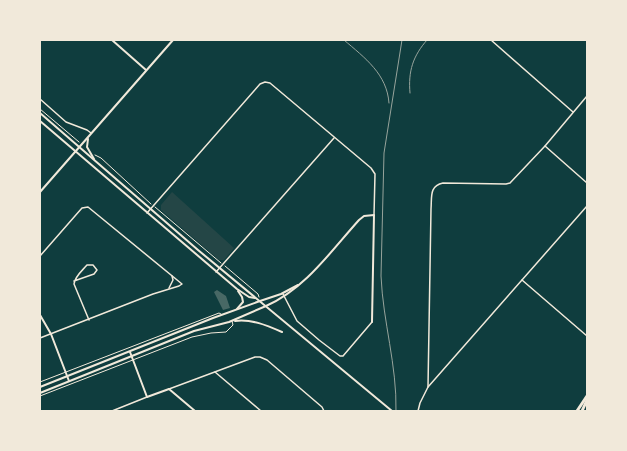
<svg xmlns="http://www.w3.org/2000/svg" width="627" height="451" font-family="Rubik,sans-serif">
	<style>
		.green { fill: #244646 }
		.building { fill: #486865 }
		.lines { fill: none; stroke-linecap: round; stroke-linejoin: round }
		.path { stroke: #f1e9da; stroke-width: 1 }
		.service { stroke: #f1e9da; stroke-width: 1 }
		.minor { stroke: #f1e9da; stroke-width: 1.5 }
		.tertiary { stroke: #f1e9da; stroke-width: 2 }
		.secondary { stroke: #f1e9da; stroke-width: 2 }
		.motorway { stroke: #f1e9da; stroke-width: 3 }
		.rail { stroke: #97a49c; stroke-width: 1 }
	</style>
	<rect width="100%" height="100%" fill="#0f3d3e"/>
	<!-- green -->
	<polygon class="green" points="172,192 234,248 224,260 219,260 161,210 161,205"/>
	<!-- building -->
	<polygon class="building" points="217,290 226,296 230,308 223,310 214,292"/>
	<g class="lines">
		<!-- path -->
		<g class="path">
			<polyline points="40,109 79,142"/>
			<polyline points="95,155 101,158 151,204"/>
			<polyline points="155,207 221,263"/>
			<polyline points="225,266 258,294 259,297"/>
		</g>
		<!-- service -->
		<g class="service">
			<polyline points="40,382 219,313 221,314"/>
			<polyline points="40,396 192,337 211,333 226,332 233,325 232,321"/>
		</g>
		<!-- minor -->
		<g class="minor">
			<polyline points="491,40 573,112"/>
			<polyline points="40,99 66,122 87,130 91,133"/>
			<polyline points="545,146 587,183"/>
			<polyline points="147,213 260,84 265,82 270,83 371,168 375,174 374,215"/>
			<polyline points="40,256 82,208 88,207 182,284 179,286 153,294 40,338"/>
			<polyline points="216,272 334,138"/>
			<polyline points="522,280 587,336"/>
			<path d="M 74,281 L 94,274 L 97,270 L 93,265 L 87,265 C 82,271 75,276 74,284 L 89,320"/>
			<polyline points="169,288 173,280 172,276"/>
			<polyline points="283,294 297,321 319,340 340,356 343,356 372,322"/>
			<polyline points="215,372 261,411"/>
			<polyline points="428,387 587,206"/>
			<polyline points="169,389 255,357 260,357 267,360 322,407 324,411"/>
			<polyline points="112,411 147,397"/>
			<path d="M 418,411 L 420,403 L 428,387 L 431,209 C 432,197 429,186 443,183 L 506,184 L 510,183 L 545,146 L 587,96"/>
		</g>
		<!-- tertiary -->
		<g class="tertiary">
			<polyline points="112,40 146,70"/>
			<polyline points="40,192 75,152"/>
			<polyline points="260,301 281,294 298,285"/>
			<path d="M 266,306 C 305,289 331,251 359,220 L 364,216 L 374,215 L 372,322"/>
			<polyline points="40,315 51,334 69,381"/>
			<polyline points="130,352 147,397 169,389 195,411"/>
		</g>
		<!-- secondary -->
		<g class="secondary">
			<polyline points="40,113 198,250 392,411"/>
			<polyline points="40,121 237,289 249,297 255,298"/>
			<polyline points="88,139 87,147 94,159"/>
			<polyline points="75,152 173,40"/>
			<polyline points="237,309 243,302 242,297 238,291"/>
			<path d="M 235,321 C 252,319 266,325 282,332"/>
			<polyline points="40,387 213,318 260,301"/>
			<polyline points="40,393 194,331 229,322 266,306"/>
		</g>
		<!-- motorway -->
		<g class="motorway">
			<polyline points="577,411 587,396"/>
			<polyline points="582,411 587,400"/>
		</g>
		<!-- rail -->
		<g class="rail">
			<path d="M 344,40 C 365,58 387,74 389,103"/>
			<path d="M 410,93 C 408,71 413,56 427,40"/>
			<path d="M 396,411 C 397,365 383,322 381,276 L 384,153 L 402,40"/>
		</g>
	</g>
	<!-- border -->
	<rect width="627" height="451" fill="none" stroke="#f1e9da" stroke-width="82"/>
</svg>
